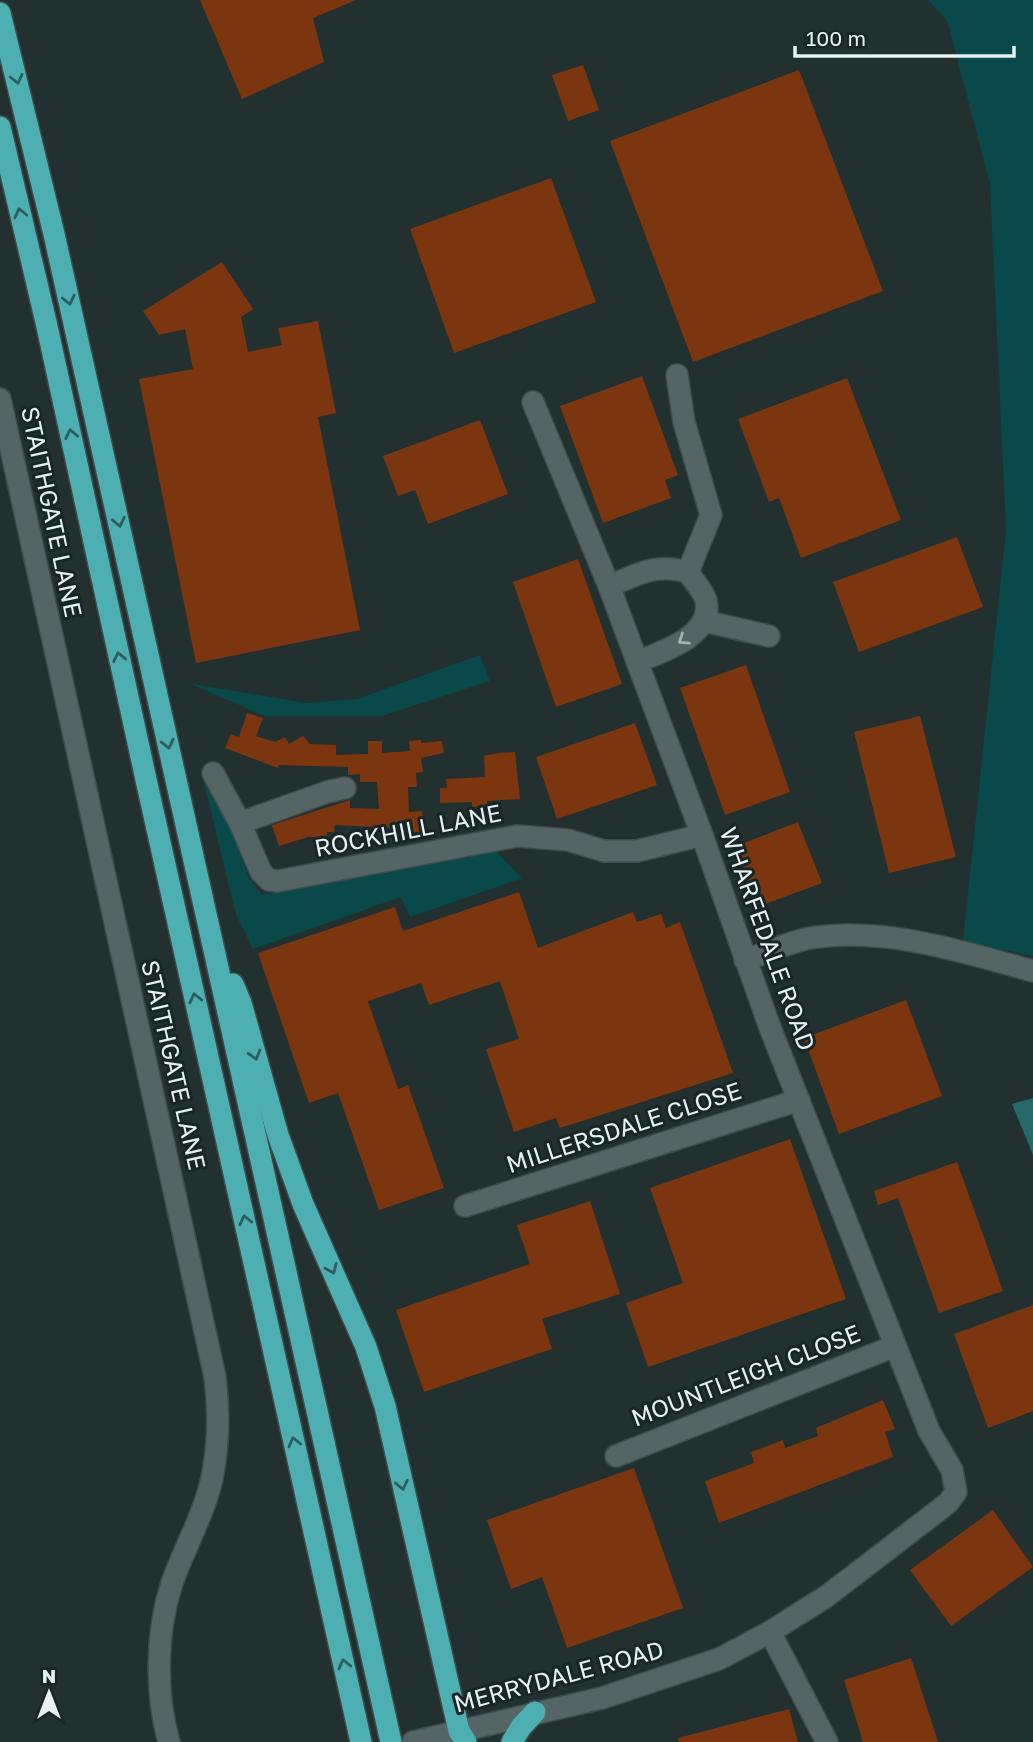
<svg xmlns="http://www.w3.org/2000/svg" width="1033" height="1742" font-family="'Golos Text',sans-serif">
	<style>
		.green { fill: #09494a }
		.water { fill: #276869 }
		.building { fill: #7c360f }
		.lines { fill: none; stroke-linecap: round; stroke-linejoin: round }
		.minor-casing { stroke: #3f4c4c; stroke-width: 24 }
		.highway-casing { stroke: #3f4c4c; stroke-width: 24 }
		.minor { stroke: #556565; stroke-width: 21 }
		.highway { stroke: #4dafb1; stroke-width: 21 }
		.oneway { stroke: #2d5d5e }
		.oneway2 { stroke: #a6b2b2 }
		.labels { text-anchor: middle; stroke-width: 6; stroke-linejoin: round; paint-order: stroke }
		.street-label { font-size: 24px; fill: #e8f1f1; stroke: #182627 }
	</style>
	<rect width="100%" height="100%" fill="#223030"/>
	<!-- green -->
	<g class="green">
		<polygon points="928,0 1033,0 1033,956 963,941 1006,530 990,184 947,20"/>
		<polygon points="480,655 490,681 382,716 265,716 188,683 306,703 357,699"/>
		<polygon points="208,767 249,878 262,895 297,886 494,849 522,878 410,917 401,897 253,949 236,915 203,779"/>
	</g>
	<!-- water -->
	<polygon class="water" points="1033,1098 1033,1155 1012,1104"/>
	<!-- building -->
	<g class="building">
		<polygon points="200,0 356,0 313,18 324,62 242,99"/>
		<polygon points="583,65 599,110 568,121 552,75"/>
		<polygon points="799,70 883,291 693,362 610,141"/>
		<polygon points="551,178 596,302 454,353 410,229"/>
		<polygon points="222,262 253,309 241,317 248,352 282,345 278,328 318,321 336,413 318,417 360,630 196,663 139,379 193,369 185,329 159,335 143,311"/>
		<polygon points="642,376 678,475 665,480 671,498 603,523 560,406"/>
		<polygon points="847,378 901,520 801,558 779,498 769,502 738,419"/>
		<polygon points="480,420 508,494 428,524 415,490 398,496 383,456"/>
		<polygon points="957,537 983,607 859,652 833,582"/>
		<polygon points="578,559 622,684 556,707 513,582"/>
		<polygon points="746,665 790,792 725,815 680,688"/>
		<polygon points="247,713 263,718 256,736 275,742 285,737 289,744 303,736 310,744 336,745 336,755 368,754 368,741 382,741 382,753 410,751 409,741 421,740 421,743 442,741 444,753 421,758 423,772 416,773 417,787 408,787 409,812 422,811 423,833 394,834 393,828 335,825 334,832 327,832 327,837 308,837 279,846 272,825 350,800 350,808 379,809 377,782 360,782 360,774 348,775 348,767 279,765 278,768 225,748 231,734 239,737"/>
		<polygon points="920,716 956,857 889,873 854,732"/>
		<polygon points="635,723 657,785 557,819 536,757"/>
		<polygon points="515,752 520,799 487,801 488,806 472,807 472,802 440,803 440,788 447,788 446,779 485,777 484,756 497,753"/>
		<polygon points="798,822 822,883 757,907 734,847"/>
		<polygon points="519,892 538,948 633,912 637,922 661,914 666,928 680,922 733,1073 560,1128 556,1118 514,1132 486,1049 519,1039 500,981 429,1005 421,983 368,1001 398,1089 408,1085 444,1188 379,1210 338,1093 309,1103 258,953 395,907 403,931"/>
		<polygon points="906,1000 942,1096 839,1134 804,1038"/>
		<polygon points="790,1139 846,1299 648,1367 626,1303 683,1283 650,1188"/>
		<polygon points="957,1162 1003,1291 939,1313 898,1198 878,1205 874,1191"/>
		<polygon points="590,1201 620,1294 542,1319 552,1349 424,1392 396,1310 530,1264 517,1225"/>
		<polygon points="1033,1305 1033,1411 988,1428 954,1334"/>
		<polygon points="883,1400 895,1429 885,1432 893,1457 719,1523 705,1481 754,1463 751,1452 783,1440 785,1448 818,1436 816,1428"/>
		<polygon points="634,1468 683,1608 567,1648 542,1577 511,1589 487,1520"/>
		<polygon points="993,1510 1033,1567 951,1626 910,1570"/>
		<polygon points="911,1658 938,1742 863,1742 844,1680"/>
		<polygon points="789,1709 798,1742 679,1742 678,1738"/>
	</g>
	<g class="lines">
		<defs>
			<g id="minor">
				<polyline points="677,375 684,422 711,515 688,572"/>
				<path d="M 0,399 L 215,1377 C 219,1409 219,1440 213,1473 C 206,1511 185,1546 172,1583 C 156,1631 155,1693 169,1742"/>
				<path d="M 609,586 C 639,574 655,563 688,572 C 693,580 703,591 706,600 C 714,636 661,652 637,662"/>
				<polyline points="704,621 769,636"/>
				<polyline points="213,773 240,823 261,872 269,880 278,881 517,836 568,840 604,851 637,851 702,835"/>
				<polyline points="240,823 327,792 345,788"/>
				<path d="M 745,960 C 767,953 795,939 817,937 C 890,928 963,952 1033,971"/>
				<polyline points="465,1206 799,1100"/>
				<polyline points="616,1456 895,1346"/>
				<polyline points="770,1632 827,1742"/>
				<polyline points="413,1742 602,1698 719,1659 770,1632 827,1596 948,1503 956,1492 952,1470 929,1431 769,1025 702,835 609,586 533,402"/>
			</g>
			<g id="highway">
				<polyline points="0,13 54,234 391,1742"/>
				<polyline points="0,127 46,322 147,784 361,1742"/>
				<polyline points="233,984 241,1003 278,1135 303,1204 366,1347 385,1406 459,1731 466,1742"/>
				<polyline points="512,1742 521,1727 535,1712"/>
			</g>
		</defs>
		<!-- minor casing -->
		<use href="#minor" class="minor-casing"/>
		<!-- highway casing -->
		<use href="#highway" class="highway-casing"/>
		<!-- minor -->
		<use href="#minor" class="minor"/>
		<!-- highway -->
		<use href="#highway" class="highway"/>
	</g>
	<!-- one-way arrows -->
	<defs><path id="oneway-chevron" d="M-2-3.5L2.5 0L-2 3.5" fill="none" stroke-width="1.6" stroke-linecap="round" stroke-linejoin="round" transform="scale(1.75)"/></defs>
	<g class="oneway">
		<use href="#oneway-chevron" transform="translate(17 79) rotate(77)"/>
		<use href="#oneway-chevron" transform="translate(20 213) rotate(-103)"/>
		<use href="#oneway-chevron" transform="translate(69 300) rotate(77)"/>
		<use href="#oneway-chevron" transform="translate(71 434) rotate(-102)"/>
		<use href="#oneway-chevron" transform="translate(119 522) rotate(78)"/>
		<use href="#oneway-chevron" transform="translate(119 657) rotate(-102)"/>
		<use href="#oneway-chevron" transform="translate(168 744) rotate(77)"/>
		<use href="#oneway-chevron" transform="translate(195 998) rotate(-103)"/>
		<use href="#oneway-chevron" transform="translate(255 1055) rotate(74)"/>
		<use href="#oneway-chevron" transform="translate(245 1220) rotate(-103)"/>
		<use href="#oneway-chevron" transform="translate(332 1269) rotate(66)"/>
		<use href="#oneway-chevron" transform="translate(294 1442) rotate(-103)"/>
		<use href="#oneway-chevron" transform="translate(402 1485) rotate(78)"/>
		<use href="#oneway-chevron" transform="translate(344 1664) rotate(-103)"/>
	</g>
	<use class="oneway2" href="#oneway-chevron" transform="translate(683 640) rotate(146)"/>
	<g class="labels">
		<!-- street labels -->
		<g class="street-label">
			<text transform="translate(51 512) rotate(78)" y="8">STAITHGATE LANE</text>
			<text transform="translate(408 831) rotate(-11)" y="8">ROCKHILL LANE</text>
			<text transform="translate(767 939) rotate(70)" y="8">WHARFEDALE ROAD</text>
			<text transform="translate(173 1065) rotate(77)" y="8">STAITHGATE LANE</text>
			<text transform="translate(624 1128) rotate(-18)" y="8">MILLERSDALE CLOSE</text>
			<text transform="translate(746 1376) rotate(-21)" y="8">MOUNTLEIGH CLOSE</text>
			<text transform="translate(559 1677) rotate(-15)" y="8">MERRYDALE ROAD</text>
		</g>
	</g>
	<!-- north arrow -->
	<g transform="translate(49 1693)" stroke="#182627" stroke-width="5" paint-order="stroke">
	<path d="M0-5L12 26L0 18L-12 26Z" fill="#e8f1f1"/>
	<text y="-10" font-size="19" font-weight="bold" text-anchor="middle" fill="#e8f1f1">N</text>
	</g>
	<!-- scale -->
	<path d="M795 46v10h219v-10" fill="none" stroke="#e8f1f1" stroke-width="3.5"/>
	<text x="806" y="46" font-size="21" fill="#e8f1f1" stroke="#182627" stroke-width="5" paint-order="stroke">100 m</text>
</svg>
